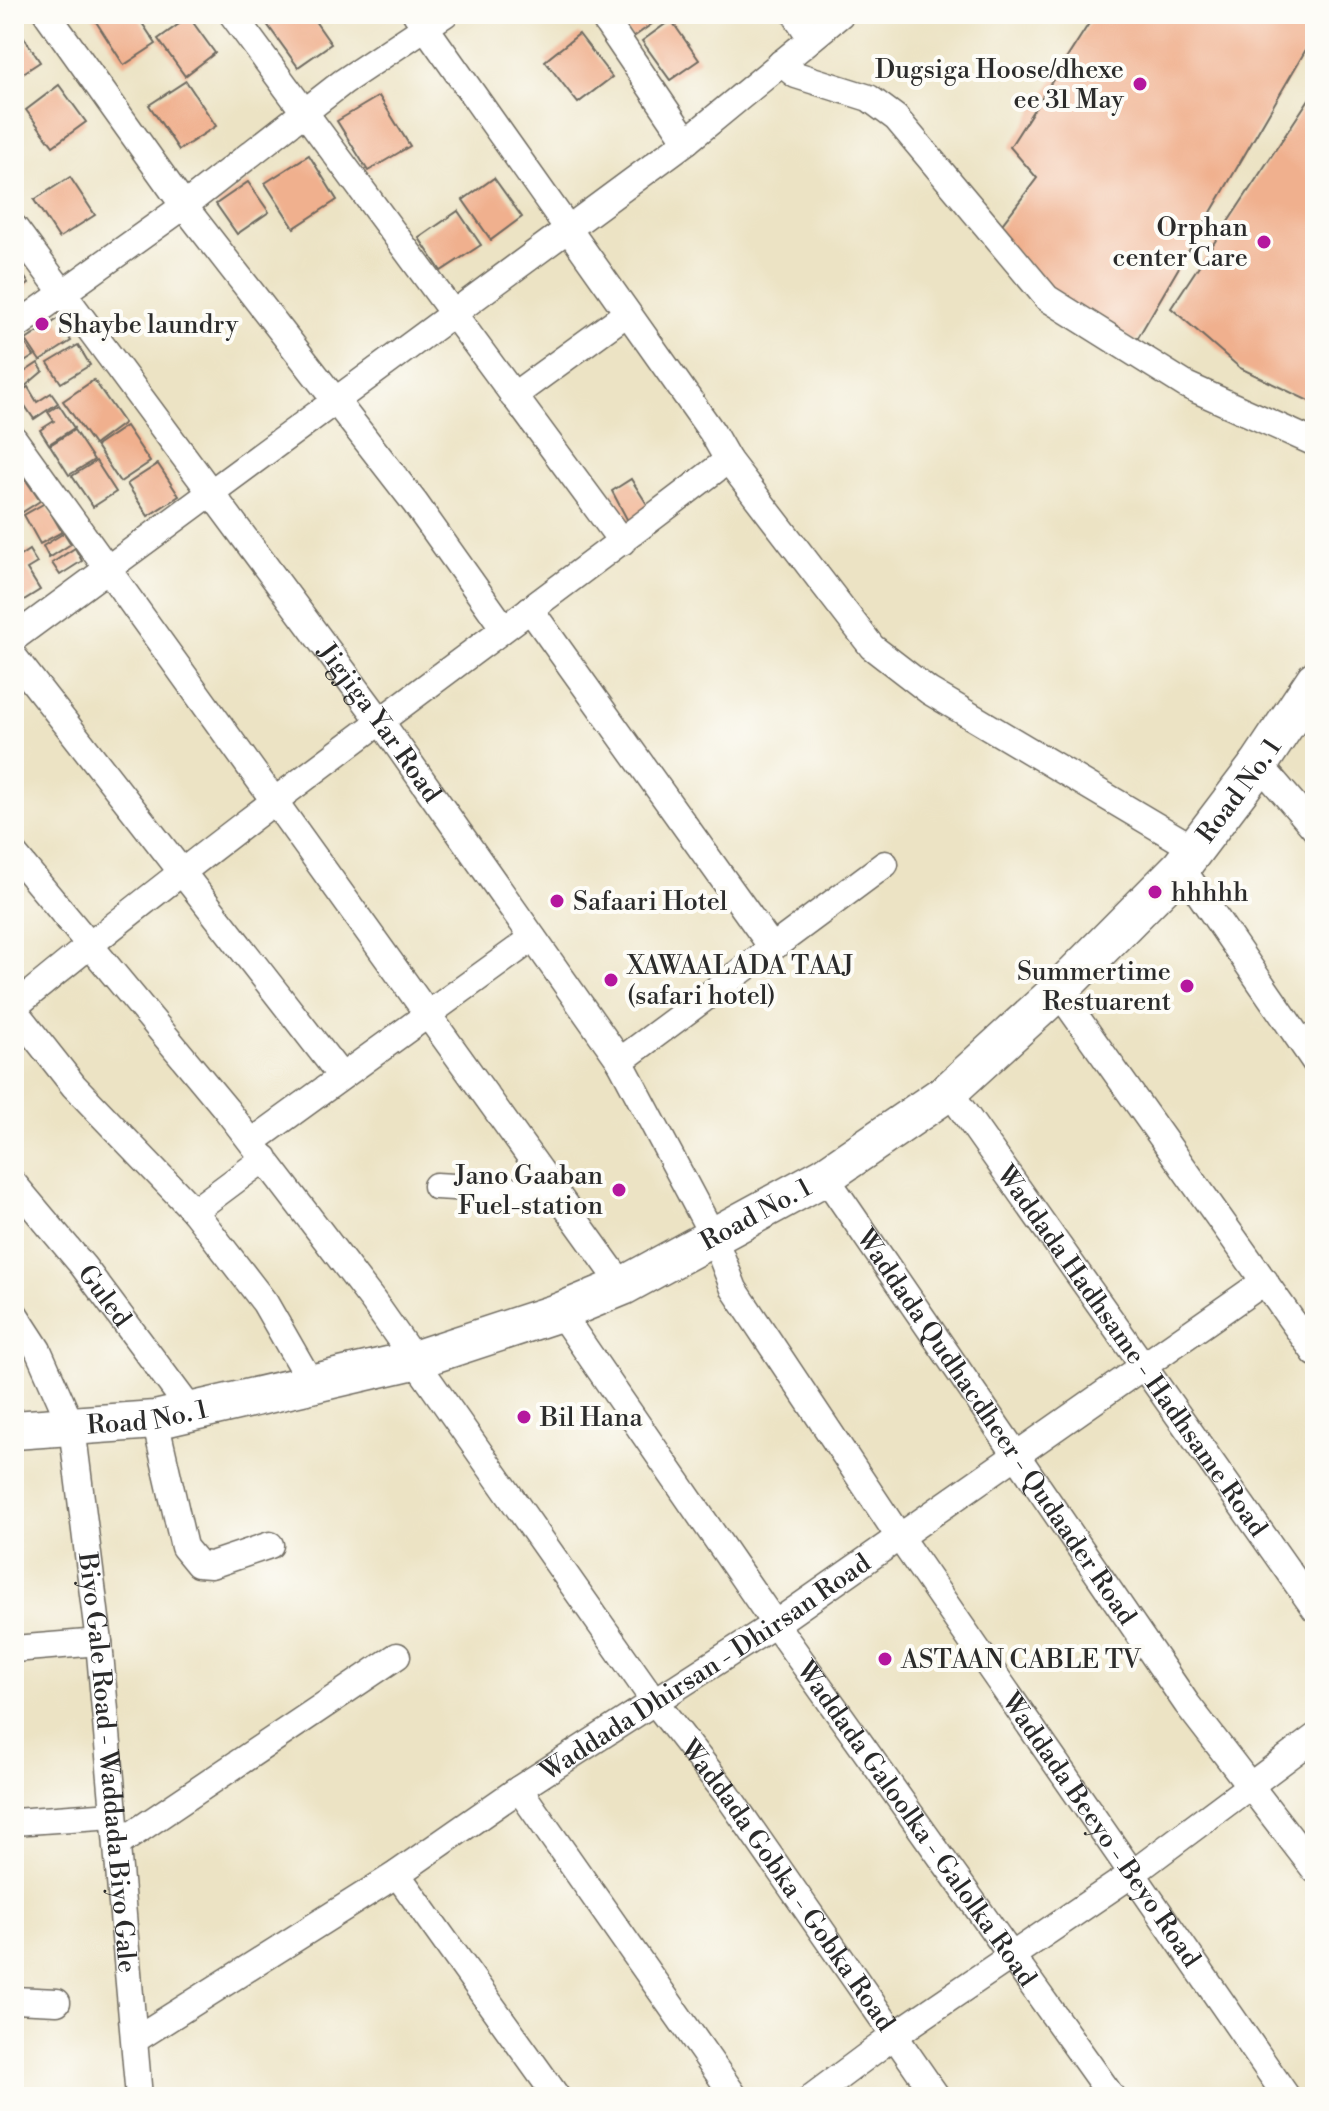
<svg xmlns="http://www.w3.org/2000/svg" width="1329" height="2111" font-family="'Libre Bodoni',serif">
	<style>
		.building { fill: #f0b08e }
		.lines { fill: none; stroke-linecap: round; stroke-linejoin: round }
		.minor-casing { stroke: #6f6b61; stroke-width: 29 }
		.highway-casing { stroke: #6f6b61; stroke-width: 41 }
		.minor { stroke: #fff; stroke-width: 26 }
		.highway { stroke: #fff; stroke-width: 38 }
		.poi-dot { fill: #b5179e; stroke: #fdfcf7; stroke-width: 3 }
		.labels { text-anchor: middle; stroke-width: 8; stroke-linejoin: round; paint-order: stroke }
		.poi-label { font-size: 26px; fill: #2b2b2b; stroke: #fdfcf7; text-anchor: start }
		.street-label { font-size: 26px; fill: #2b2b2b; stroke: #fdfcf7 }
	</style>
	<rect width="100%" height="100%" fill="#fdfcf7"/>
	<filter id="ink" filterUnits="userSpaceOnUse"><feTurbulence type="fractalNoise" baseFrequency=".0125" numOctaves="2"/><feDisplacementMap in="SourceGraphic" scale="16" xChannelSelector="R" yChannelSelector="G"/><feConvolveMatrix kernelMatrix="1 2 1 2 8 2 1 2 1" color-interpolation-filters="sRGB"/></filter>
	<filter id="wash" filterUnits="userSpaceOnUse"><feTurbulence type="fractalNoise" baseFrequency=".006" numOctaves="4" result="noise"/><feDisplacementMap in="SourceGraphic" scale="32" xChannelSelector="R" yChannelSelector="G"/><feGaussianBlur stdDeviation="1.8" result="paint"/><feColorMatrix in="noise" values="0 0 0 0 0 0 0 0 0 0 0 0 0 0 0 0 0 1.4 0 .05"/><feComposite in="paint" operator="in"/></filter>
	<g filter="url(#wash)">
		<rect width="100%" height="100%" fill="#ece3c4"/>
		<g id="blocks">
			<!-- building -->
			<g class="building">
				<polygon points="91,14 136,14 156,44 124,65"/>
				<polygon points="272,14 310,14 331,44 298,67 264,20"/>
				<polygon points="615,14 666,14 632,38"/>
				<polygon points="1095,14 1315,14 1315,34 1136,341 1059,300 997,231 1037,178 1010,147"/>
				<polygon points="189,17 215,53 185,76 158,39"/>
				<polygon points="671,20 699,60 670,80 642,41"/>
				<polygon points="20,31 40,62 14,79 14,35"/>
				<polygon points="579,34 612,77 578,103 545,61"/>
				<polygon points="186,81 216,126 179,150 149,105"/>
				<polygon points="59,85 86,122 53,146 26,110"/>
				<polygon points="1315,90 1315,404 1240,368 1171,308"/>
				<polygon points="379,96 410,146 368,171 337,121"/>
				<polygon points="309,155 337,200 294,228 265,183"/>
				<polygon points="70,177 95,215 59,238 34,200"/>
				<polygon points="494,178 522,217 491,240 463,200"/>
				<polygon points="248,182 269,212 237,234 216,204"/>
				<polygon points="458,211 481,245 441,271 419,238"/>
				<polygon points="19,268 29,284 14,294 14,271"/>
				<polygon points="58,319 71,341 40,361 26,340"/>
				<polygon points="25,343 34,356 15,368 20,375 38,363 43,371 16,394 14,350"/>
				<polygon points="78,345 90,365 61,383 48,363"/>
				<polygon points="94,380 124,423 94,445 63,401"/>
				<polygon points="28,387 37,402 51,393 58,403 34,419 17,394"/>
				<polygon points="59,405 74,428 49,444 40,430 54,421 48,412"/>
				<polygon points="126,426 150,462 120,482 96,446"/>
				<polygon points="74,430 94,460 69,475 50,445"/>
				<polygon points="96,461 116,492 93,507 72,476"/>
				<polygon points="158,464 179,496 148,516 127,484"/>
				<polygon points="21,473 40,501 15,517 14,478"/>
				<polygon points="631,479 650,509 629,523 612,491"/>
				<polygon points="45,503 62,532 40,544 24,515"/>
				<polygon points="64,533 71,544 49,558 43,546"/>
				<polygon points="75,548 82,561 60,575 52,563"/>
				<polygon points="29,550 37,563 27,569 40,590 19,603 14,594 14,560"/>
			</g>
		</g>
	</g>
	<g filter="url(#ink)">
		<use href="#blocks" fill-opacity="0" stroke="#6f6b61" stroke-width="2"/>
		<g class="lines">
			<defs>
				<g id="minor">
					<polyline points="47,14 184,206 415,503 503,627"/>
					<polyline points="232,14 622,542"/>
					<polyline points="601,14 687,141"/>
					<polyline points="795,14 811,38"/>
					<polyline points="781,63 796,75 869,98 896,118 1047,298 1186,385 1315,443"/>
					<path id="s1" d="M 14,227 L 381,722 L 620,1061 L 714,1238 L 734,1289 L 898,1535 L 1287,2097"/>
					<polyline points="14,328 184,206 343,82 445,14"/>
					<polyline points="513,396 627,313"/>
					<polyline points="14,439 623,1286"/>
					<polyline points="728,460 872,647 929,691 1193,848"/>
					<polyline points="530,609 771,946"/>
					<polyline points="14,638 687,141 841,14"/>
					<polyline points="14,657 341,1076"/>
					<polyline points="1259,764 1315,829"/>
					<path id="s2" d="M 14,854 L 226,1109 L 373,1301 L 655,1702 L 726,1793 L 937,2097"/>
					<polyline points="1181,867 1315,1062"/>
					<polyline points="1058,991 1315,1353"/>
					<path d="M 14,1007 C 245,815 490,643 728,460 L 712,432 L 416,14"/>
					<polyline points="14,1010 74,1086 194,1211 265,1303 312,1385"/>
					<polyline points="620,1061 885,864"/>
					<path id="s3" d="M 949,1091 L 1315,1609"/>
					<polyline points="252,1142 533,938"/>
					<path id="s4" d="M 825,1176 L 1187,1704 L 1315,1870"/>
					<path id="s5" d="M 14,1184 L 83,1266 L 192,1412"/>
					<polyline points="436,1186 556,1193"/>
					<polyline points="194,1211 265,1158"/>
					<path id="s6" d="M 560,1312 L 775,1624 L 1112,2097"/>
					<path id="s7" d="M 14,1313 L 38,1350 L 72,1427 L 99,1642 L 139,2097"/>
					<polyline points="155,1420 184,1547 198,1564 211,1565 270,1545"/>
					<polyline points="14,1649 99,1642"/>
					<polyline points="519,1789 735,2097"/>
					<polyline points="14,1822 113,1815"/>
					<polyline points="118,1844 397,1656"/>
					<polyline points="397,1874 557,2097"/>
					<polyline points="14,2000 57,2002"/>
					<path id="s8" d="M 136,2039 L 397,1874 L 519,1789 L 775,1624 L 1265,1281"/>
					<polyline points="812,2097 895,2035 1132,1874 1315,1737"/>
				</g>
				<g id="highway">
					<path id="s9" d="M 14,1430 L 155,1420 L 414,1360 L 560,1312 L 623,1286 L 825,1176 L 949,1091 L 1058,991 L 1181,867 L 1259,764 L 1315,680"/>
				</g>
			</defs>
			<!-- minor casing -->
			<use href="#minor" class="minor-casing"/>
			<!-- highway casing -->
			<use href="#highway" class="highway-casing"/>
			<!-- minor -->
			<use href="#minor" class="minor"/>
			<!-- highway -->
			<use href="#highway" class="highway"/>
		</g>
	</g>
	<!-- markers -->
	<g class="poi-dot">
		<circle cx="1140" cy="84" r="8"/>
		<circle cx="1264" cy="242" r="8"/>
		<circle cx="42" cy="324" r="8"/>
		<circle cx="1155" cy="892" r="8"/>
		<circle cx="557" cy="901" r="8"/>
		<circle cx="611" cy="980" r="8"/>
		<circle cx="1187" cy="986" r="8"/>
		<circle cx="619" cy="1190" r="8"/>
		<circle cx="524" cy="1417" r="8"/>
		<circle cx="885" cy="1659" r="8"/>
	</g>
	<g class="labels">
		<!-- poi labels -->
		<g class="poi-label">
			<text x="1124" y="78" text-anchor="end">Dugsiga Hoose/dhexe<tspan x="1124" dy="30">ee 31 May</tspan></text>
			<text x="1248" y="236" text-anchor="end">Orphan<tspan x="1248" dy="30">center Care</tspan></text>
			<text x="58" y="333">Shaybe laundry</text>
			<text x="1171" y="901">hhhhh</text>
			<text x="573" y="910">Safaari Hotel</text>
			<text x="627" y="974">XAWAALADA TAAJ<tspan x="627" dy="30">(safari hotel)</tspan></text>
			<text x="1171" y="980" text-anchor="end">Summertime<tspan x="1171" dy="30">Restuarent</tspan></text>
			<text x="603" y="1184" text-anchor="end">Jano Gaaban<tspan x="603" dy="30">Fuel-station</tspan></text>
			<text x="540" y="1426">Bil Hana</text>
			<text x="901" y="1668">ASTAAN CABLE TV</text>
		</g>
		<!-- street labels -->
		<g class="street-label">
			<text dy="9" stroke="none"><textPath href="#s1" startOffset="616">Jigjiga Yar Road</textPath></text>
			<text dy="9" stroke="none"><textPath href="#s9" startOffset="1428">Road No. 1</textPath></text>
			<text dy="9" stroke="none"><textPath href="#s9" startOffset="780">Road No. 1</textPath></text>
			<text dy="9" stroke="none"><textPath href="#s5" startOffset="144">Guled</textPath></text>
			<text dy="9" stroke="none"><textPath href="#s3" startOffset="318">Waddada Hadhsame - Hadhsame Road</textPath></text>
			<text dy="9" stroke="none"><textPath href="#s9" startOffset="134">Road No. 1</textPath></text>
			<text dy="9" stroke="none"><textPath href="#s4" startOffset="304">Waddada Qudhacdheer - Qudaader Road</textPath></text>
			<text dy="9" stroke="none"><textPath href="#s8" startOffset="680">Waddada Dhirsan - Dhirsan Road</textPath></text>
			<text dy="9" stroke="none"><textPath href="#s7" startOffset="466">Biyo Gale Road - Waddada Biyo Gale</textPath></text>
			<text dy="9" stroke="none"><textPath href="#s6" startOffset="624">Waddada Galoolka - Galolka Road</textPath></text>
			<text dy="9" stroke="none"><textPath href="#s1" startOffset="1940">Waddada Beeyo - Beyo Road</textPath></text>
			<text dy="9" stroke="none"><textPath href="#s2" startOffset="1290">Waddada Gobka - Gobka Road</textPath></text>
		</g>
	</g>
	<!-- margin -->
	<rect width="1329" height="2111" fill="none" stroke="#fdfcf7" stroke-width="48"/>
</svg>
